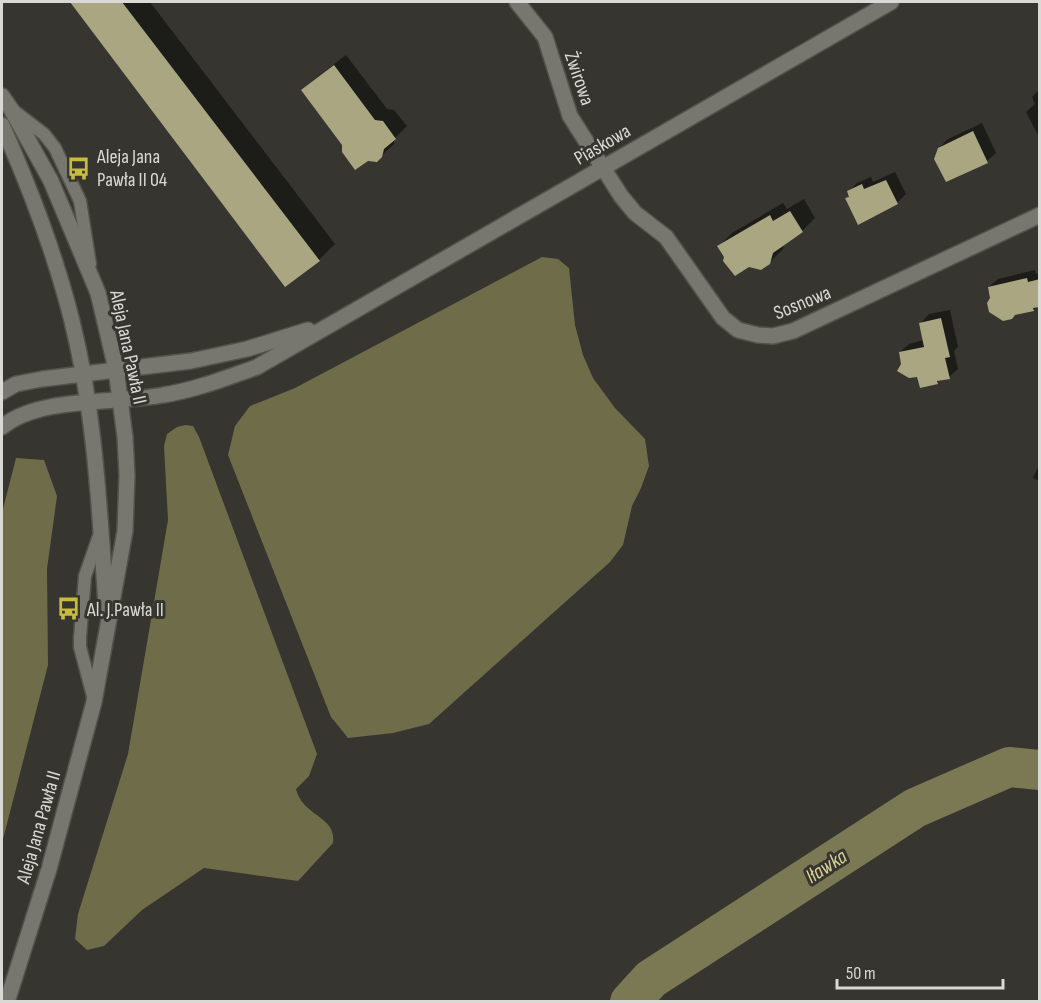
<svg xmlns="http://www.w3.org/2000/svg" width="1041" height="1003" font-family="'Sofia Sans Condensed',sans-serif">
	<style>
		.forest { fill: #6f6c49 }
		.shadow { fill: #0007 }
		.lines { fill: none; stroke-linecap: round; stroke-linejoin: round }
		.river { stroke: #7b7854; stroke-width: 40 }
		.building { fill: #aaa681 }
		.service-casing { stroke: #52524c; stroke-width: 15 }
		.minor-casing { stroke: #52524c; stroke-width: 18 }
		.secondary-casing { stroke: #52524c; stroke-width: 18 }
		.service { stroke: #77766f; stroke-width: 12 }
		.minor { stroke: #77766f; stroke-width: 15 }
		.secondary { stroke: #77766f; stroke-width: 15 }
		.labels { text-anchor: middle; stroke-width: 6; stroke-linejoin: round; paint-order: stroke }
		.street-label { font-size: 20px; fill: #d9d9d5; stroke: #36352f }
		.poi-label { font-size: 20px; fill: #d9d9d5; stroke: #36352f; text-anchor: start }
		.water-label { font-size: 21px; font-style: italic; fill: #d9d294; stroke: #36352f }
	</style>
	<rect width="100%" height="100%" fill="#36352f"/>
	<!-- forest -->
	<g class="forest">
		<polygon points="542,257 558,259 569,268 575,325 583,355 593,378 615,408 645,439 649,466 641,488 632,506 623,545 610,562 429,724 393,733 348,738 331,717 228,455 235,426 250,406 295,388"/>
		<path d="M 186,425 L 193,426 L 199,437 L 317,754 L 309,776 L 296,789 C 303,817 337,816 333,843 L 298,881 L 204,868 L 142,910 L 104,946 L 87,950 L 75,939 L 78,914 L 128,754 L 168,520 L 164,446 L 167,434 L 177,427 Z"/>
		<polygon points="16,458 44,460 57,496 47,569 48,665 2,843 2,513"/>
	</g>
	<!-- shadow -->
	<g class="shadow">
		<polygon points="72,2 150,2 335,244 319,260 286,285"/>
		<polygon points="346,55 387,109 394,110 407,126 394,139 394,144 381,156 344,144 303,90 315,79"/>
		<polygon points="1040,89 1040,137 1039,137 1026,112 1035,104 1032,97"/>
		<polygon points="982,123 996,153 987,161 947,180 939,148 948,139"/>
		<polygon points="895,172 906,194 897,203 850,196 848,192 857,183 871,177 873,182"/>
		<polygon points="804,199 815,218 802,231 784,243 783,249 769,263 726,257 719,246 732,233 783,203 787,209"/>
		<polygon points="1035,270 1036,274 1040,273 1040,305 1033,310 992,299 989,287 998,279"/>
		<polygon points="950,310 958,347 954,351 958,369 949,377 940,379 937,383 918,375 903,365 900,352 909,344 924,340 921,323 929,314"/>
		<polygon points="1040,463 1040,481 1033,478"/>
	</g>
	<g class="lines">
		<!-- river -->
		<polyline class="river" points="630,1002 651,979 915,808 1009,767 1040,770"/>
	</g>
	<!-- building -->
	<g class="building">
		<polygon points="70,2 122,2 320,261 285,287"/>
		<polygon points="334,65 375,120 383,121 396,139 384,149 382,157 377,162 368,161 355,170 342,152 342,145 301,90"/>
		<polygon points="973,131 988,163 946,182 934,159 938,148"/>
		<polygon points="886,180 898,204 858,225 845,198 849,197 847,191 862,184 864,189"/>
		<polygon points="790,211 803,232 773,253 770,264 761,270 749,267 735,276 723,261 724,257 717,246 770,215 773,221"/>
		<polygon points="1027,278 1028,282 1040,279 1040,307 1033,308 1034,311 1015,315 1012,319 1003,321 989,312 987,303 990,298 988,287"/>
		<polygon points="941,318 950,357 945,358 950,379 937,381 938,384 920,388 917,377 909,378 897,371 901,364 899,352 924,347 919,323"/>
	</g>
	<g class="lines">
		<defs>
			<g id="service">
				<polyline points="14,111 44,134 55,148 80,201 90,264"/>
				<polyline points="94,700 80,647 80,637 85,576 100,533"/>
			</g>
			<g id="minor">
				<polyline points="517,2 545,37 570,116 621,196 635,213 666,237 723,318 738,330 758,335 773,336 793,331 1040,215"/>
				<polyline points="2,392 16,384 42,379 191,361 247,349 308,330"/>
				<path d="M 2,427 C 39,396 116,404 163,395 C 195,390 226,378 257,367 L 891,2"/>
			</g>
			<g id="secondary">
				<polyline points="2,96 11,109 51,181 98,293 116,369 125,437 127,475 125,531 94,702 49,869 7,1002"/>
				<path d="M 2,125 C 33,195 61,268 77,343 C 96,429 100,518 106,605"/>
			</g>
		</defs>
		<!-- service casing -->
		<use href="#service" class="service-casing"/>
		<!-- minor casing -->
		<use href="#minor" class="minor-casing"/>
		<!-- secondary casing -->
		<use href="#secondary" class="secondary-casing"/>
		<!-- service -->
		<use href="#service" class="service"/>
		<!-- minor -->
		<use href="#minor" class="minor"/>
		<!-- secondary -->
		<use href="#secondary" class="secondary"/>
	</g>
	<!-- icons -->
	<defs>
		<symbol id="bus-bare" viewBox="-9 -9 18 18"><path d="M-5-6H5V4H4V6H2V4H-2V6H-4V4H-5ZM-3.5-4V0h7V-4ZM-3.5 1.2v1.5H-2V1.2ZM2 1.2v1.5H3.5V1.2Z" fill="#c9bb3b" stroke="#36352f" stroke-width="2.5" paint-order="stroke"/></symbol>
	</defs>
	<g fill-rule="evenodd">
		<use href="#bus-bare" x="62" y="152" width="33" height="33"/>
		<use href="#bus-bare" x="52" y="592" width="33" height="33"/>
	</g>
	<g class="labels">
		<!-- street labels -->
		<g class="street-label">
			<text transform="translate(580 78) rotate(71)" y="7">Żwirowa</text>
			<text transform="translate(602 144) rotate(-30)" y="7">Piaskowa</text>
			<text transform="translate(802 302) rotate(-22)" y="7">Sosnowa</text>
			<text transform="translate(129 347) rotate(78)" y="7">Aleja Jana Pawła II</text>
			<text transform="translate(38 827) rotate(-74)" y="7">Aleja Jana Pawła II</text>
		</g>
		<!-- poi labels -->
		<g class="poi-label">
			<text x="97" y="163">Aleja Jana<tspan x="97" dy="23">Pawła II 04</tspan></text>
			<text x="87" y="616">Al. J.Pawła II</text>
		</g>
		<!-- water labels -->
		<g class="water-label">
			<text transform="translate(826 866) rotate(-33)" y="7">Iławka</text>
		</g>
	</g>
	<!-- border -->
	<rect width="1041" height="1003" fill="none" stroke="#d9d9d5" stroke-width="6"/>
	<!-- scale -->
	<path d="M837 979v9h166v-9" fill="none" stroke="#d9d9d5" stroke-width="3"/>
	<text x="846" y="979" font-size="18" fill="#d9d9d5" stroke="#36352f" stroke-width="4.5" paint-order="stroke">50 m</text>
</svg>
